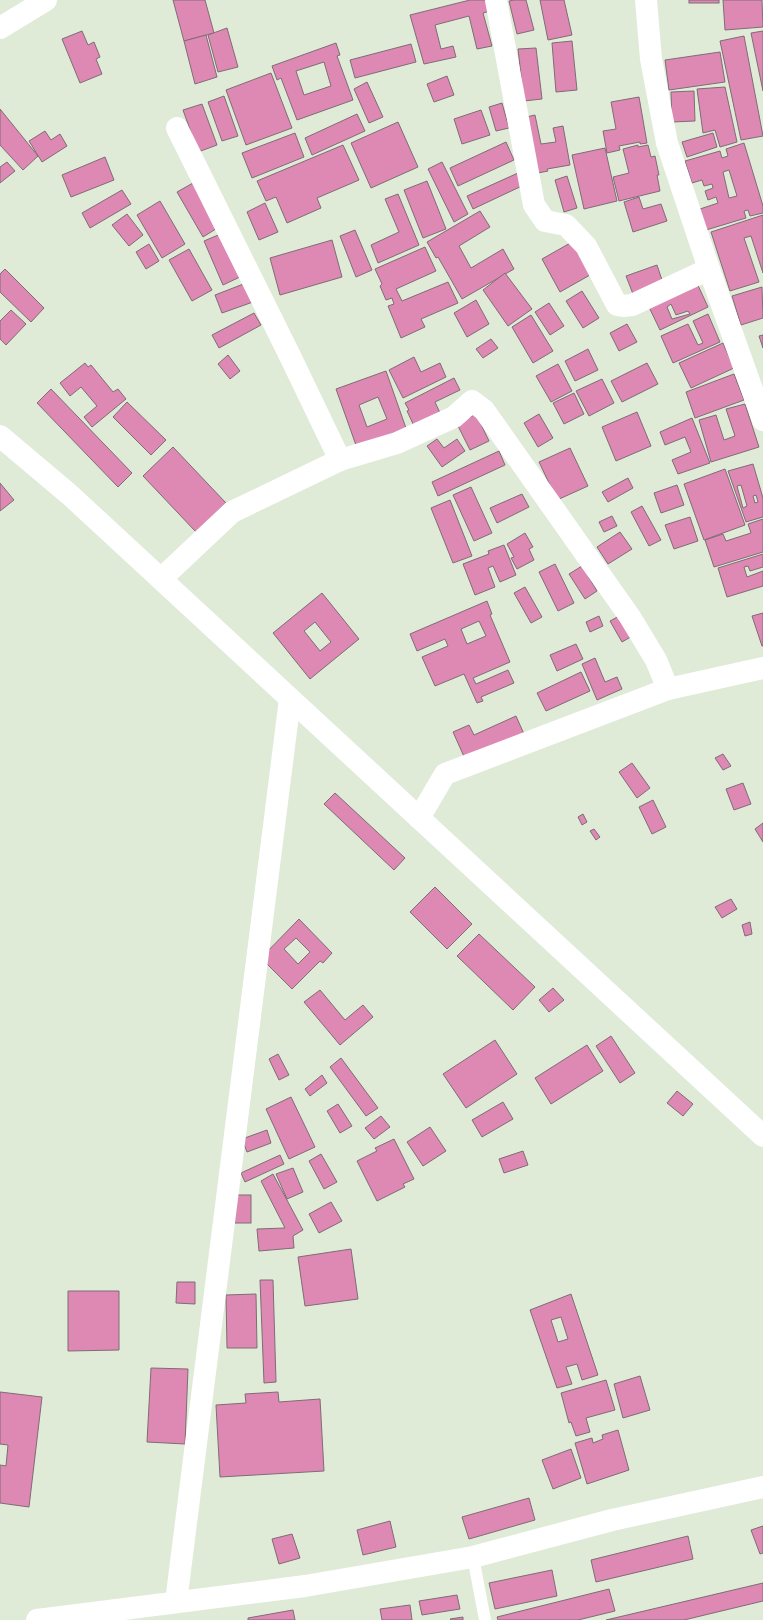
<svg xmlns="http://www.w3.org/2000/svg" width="763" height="1620" font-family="'Fira Sans Condensed',sans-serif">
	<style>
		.building { fill: #dd89b3; stroke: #7f6c75; fill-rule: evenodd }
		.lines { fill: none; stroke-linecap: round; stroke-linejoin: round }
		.lane { stroke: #fff; stroke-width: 12 }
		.street { stroke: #fff; stroke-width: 22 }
		.secondary { stroke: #fff; stroke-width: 22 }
	</style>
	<rect width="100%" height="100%" fill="#dfead7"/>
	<!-- building -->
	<g class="building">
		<polygon points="173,0 205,0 214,33 184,41"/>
		<polygon points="470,0 487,0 490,11 483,13 492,46 477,49 469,16 435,25 441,49 453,46 456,57 424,64 410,15"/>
		<polygon points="514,0 526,0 534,30 517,34 509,1"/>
		<polygon points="540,0 564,0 572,35 548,40"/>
		<rect x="689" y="0" width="30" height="3"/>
		<polygon points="723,0 762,0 763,27 725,30"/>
		<polygon points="227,28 238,67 218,72 208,35"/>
		<polygon points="82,31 88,45 94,42 100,57 96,59 102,74 80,83 62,39"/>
		<polygon points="763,31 763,91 751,33"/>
		<polygon points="206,35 217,77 195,84 184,41"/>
		<polygon points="744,36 763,136 741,140 720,41"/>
		<polygon points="572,41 577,90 556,92 552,43"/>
		<path d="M 336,43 L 340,55 L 337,56 L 353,100 L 297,120 L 281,78 L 277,80 L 272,66 ZM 324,62 L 331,86 L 304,95 L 296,71 Z"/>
		<polygon points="411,44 416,62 355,78 350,60"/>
		<polygon points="536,48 542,99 524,101 518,49"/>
		<polygon points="720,52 725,82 669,90 665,60"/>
		<polygon points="271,73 292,128 246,145 226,90"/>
		<polygon points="447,76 454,95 434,102 427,84"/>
		<polygon points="367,82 383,117 369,123 354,89"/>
		<polygon points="725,87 737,142 720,147 715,130 703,133 697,89"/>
		<polygon points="694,91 695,121 672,122 671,92"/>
		<polygon points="224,96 238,136 222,141 208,102"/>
		<polygon points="639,97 647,143 640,144 640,142 619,146 620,150 607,153 603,131 616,129 611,102"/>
		<polygon points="502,103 509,128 496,131 489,107"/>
		<polygon points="202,104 217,145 198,152 183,110"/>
		<polygon points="0,109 38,156 23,170 0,145"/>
		<polygon points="481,110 490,135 462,144 454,119"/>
		<polygon points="357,114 365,131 312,155 305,138"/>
		<polygon points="535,115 541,144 556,142 553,128 563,126 570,165 547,169 548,171 538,173 526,117"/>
		<polygon points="398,122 418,167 371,188 351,143"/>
		<polygon points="45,131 51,140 60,134 67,146 42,162 29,141"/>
		<polygon points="295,133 304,157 252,178 242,153"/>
		<polygon points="713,133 717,147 687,157 682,142"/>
		<polygon points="506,142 514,160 458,186 450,168"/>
		<path d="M 744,143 L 763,206 L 763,213 L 750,216 L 748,210 L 744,211 L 746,218 L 706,230 L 700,209 L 718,203 L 716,197 L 708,200 L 705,191 L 713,188 L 712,184 L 704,186 L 702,180 L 692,183 L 685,161 L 720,151 L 722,158 L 728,156 L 726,149 ZM 729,170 L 737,196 L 729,198 L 723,172 Z"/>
		<polygon points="343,145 359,180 317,198 321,208 287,223 276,197 266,201 257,181"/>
		<polygon points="638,145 638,147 648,145 651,157 655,156 659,175 657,175 660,191 619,201 613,177 629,173 623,149"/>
		<polygon points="605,148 617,201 584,209 572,155"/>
		<polygon points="105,157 114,180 71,197 62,175"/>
		<polygon points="7,162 15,171 0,183 0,167"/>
		<polygon points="442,162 468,214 454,222 428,169"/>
		<polygon points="518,173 524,185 473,209 467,196"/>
		<polygon points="567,176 577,208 564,212 555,180"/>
		<polygon points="427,181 446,229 423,238 404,190"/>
		<polygon points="193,183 219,227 203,237 177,192"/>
		<polygon points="122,190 131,204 90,228 82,213"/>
		<polygon points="398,194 419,245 378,263 371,245 399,232 385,199"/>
		<polygon points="639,197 643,209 661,204 667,221 633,232 624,202"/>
		<polygon points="160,201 185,244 162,258 137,215"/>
		<polygon points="265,203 278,232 259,240 247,212"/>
		<polygon points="480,211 490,227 459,246 471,268 503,249 514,269 462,299 438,257 436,258 427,242"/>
		<polygon points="127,214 143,235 129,246 112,225"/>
		<polygon points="763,215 763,273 751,236 744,238 759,282 730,291 711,232"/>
		<polygon points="355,230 372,270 356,277 340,236"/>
		<polygon points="223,233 242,276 223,285 204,241"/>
		<polygon points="332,240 342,277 280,295 270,258"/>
		<polygon points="572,242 590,275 560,292 542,259"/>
		<polygon points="149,244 159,261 146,269 136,252"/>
		<polygon points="425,247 436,271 396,289 402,301 448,282 458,303 421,319 425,327 401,338 388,306 394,304 392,298 386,300 380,286 382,284 375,269"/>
		<polygon points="189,249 212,290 192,301 169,260"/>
		<polygon points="657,265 663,283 633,294 626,276"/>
		<polygon points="5,269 44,308 31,322 0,292 0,274"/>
		<polygon points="505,273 532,309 508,326 483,290"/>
		<path d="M 696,281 L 708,307 L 660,330 L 647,303 ZM 671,304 L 676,315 L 688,311 L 690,314 L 672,319 L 667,307 Z"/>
		<polygon points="246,283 253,302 222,313 215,295"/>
		<polygon points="762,287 763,318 741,325 732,296"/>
		<polygon points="582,291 599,318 583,328 566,301"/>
		<polygon points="476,300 489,324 467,337 454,313"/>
		<polygon points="549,303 564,326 550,335 535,312"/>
		<polygon points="11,310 26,324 6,345 0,339 0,321"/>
		<polygon points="254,313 261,325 219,348 212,335"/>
		<polygon points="708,314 720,342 673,363 661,336 688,324 698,345 703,343 693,321"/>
		<polygon points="531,315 553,351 533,363 512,327"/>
		<polygon points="627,324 637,342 619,351 610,333"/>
		<polygon points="763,335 763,348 759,336"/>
		<polygon points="491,339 498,348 483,358 476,349"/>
		<polygon points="723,343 734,368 691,388 679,363"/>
		<polygon points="588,349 598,370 575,381 565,361"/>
		<polygon points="228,355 240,371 230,379 218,364"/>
		<polygon points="414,357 421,372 440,363 446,377 403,398 389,370"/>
		<polygon points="85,363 88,367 91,365 113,392 118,389 126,399 92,427 84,417 97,406 81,387 70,396 60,383"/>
		<polygon points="647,363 658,384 622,402 611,381"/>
		<polygon points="558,364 572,391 551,402 536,376"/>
		<path d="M 386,371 L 407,431 L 357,448 L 336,389 ZM 378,397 L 387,419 L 367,427 L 359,405 Z"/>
		<polygon points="734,374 744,400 695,418 686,392"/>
		<polygon points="454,378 460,390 435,402 441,415 415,428 407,411 409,410 405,403"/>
		<polygon points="602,379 614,403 589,416 576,391"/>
		<polygon points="51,389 132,473 118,487 37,403"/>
		<polygon points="574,393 584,414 564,424 553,403"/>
		<polygon points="127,402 166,440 151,455 113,417"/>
		<polygon points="745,404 759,447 711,462 699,420 716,415 724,440 735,436 726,409"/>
		<polygon points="637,412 651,446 616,461 602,427"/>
		<polygon points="476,414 489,441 470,450 457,424"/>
		<polygon points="539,414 553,438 538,447 524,423"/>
		<polygon points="692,418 710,463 678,474 672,460 691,452 685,437 665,445 660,432"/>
		<polygon points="437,439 444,448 457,439 465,451 442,467 427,446"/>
		<polygon points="173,447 226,503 196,532 143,476"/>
		<polygon points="570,448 588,486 557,500 539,462"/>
		<polygon points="499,451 505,465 438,496 432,482"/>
		<path d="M 753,464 L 763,498 L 763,517 L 746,522 L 728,471 ZM 741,485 L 747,506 L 743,508 L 737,486 ZM 756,495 L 758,502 L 755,503 L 753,496 Z"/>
		<polygon points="725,469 745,525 704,540 684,484"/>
		<polygon points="628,478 633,488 608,502 602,492"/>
		<polygon points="0,483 14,500 0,511"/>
		<polygon points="677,485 684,505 661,513 654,493"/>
		<polygon points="471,487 492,533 474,541 453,495"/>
		<polygon points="522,494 529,507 497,523 490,508"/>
		<polygon points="450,500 472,556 453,563 431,508"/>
		<polygon points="642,506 661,540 649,546 631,512"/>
		<polygon points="612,516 617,526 604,532 599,522"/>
		<polygon points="690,517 698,541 674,549 665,525"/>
		<polygon points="763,519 763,552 714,567 705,540 723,534 726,541 751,533 748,524"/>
		<polygon points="620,532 632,549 608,564 597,547"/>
		<polygon points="525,533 533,547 529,549 534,560 517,569 511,558 514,557 507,544"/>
		<polygon points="504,545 516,575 500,582 493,566 488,568 495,587 475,595 463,564 489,554 488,551"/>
		<polygon points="763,554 763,567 750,571 748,566 744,567 747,577 763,571 763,586 727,597 718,568"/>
		<polygon points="555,564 574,603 558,611 539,572"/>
		<polygon points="582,566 597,591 585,599 569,574"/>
		<polygon points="525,587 542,617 531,623 514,593"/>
		<path d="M 322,593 L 359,639 L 310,679 L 273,633 ZM 315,622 L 331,642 L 320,651 L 304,631 Z"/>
		<path d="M 487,601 L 492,614 L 490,615 L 510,662 L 473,678 L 476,684 L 508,670 L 514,683 L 481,697 L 483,701 L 477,703 L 464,674 L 435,686 L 422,657 L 448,646 L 445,639 L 417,651 L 410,634 ZM 479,621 L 486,636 L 467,644 L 461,629 Z"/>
		<polygon points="763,613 763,646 762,646 752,616"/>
		<polygon points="621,615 634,635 622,642 610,621"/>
		<polygon points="599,616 603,626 590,632 586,622"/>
		<polygon points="576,644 583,659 557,671 550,655"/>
		<polygon points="595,658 605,682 617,677 622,689 597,700 582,664"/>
		<polygon points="581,672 590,691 546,711 537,693"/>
		<polygon points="516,716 524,734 466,761 453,732 469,725 474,735"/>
		<polygon points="723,754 731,766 723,770 715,758"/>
		<polygon points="632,763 650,788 637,798 619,772"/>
		<polygon points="743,783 751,804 734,810 726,789"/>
		<polygon points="335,793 405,858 394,870 324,804"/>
		<polygon points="653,800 666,827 652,834 639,807"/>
		<polygon points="583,814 587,822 582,825 578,817"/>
		<polygon points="763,823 763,842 755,829"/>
		<polygon points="594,829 600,837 596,840 590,831"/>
		<polygon points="435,887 472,924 447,949 410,912"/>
		<polygon points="731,899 737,909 722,918 715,907"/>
		<path d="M 299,919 L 332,953 L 323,963 L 320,961 L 292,989 L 261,958 ZM 296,938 L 310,952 L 298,964 L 284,949 Z"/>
		<polygon points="750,922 752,934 745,936 742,925"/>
		<polygon points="479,934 535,987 513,1010 457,956"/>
		<polygon points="553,988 564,1000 549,1012 539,1000"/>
		<polygon points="320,990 345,1020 363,1005 373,1017 340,1045 304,1002"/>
		<polygon points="611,1036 635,1073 620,1083 596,1046"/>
		<polygon points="495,1040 517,1074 466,1108 443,1074"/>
		<polygon points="587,1045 603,1071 551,1104 535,1078"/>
		<polygon points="278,1054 289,1075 279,1080 269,1059"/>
		<polygon points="341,1058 378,1108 366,1116 330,1067"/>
		<polygon points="322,1075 327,1083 310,1096 305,1089"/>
		<polygon points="677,1091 693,1104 683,1116 667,1103"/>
		<polygon points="291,1097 315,1147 289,1159 266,1109"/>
		<polygon points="503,1102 513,1119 482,1137 472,1120"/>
		<polygon points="338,1104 352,1126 340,1133 327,1111"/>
		<polygon points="381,1116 390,1127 374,1139 365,1128"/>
		<polygon points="430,1127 446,1151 423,1166 407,1142"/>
		<polygon points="267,1130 271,1143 247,1152 242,1139"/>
		<polygon points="394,1139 414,1179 403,1184 405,1187 377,1201 357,1161 377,1151 375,1148"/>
		<polygon points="523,1151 528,1165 504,1173 499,1159"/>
		<polygon points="321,1154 337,1182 324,1189 309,1161"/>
		<polygon points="280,1155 284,1164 245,1182 241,1173"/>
		<polygon points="293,1168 303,1192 287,1199 276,1174"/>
		<polygon points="273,1174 303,1230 293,1236 294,1248 259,1251 257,1229 285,1228 261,1181"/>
		<rect x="228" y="1195" width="23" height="28"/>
		<polygon points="331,1202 342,1221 319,1233 309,1214"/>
		<polygon points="351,1249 358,1299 305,1306 298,1257"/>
		<polygon points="260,1280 273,1280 276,1382 264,1383"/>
		<polygon points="177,1282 195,1282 195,1304 176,1303"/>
		<polygon points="68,1291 119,1291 119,1350 68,1351"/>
		<polygon points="256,1294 257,1348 227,1348 226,1295"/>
		<path d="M 571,1294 L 598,1375 L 582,1380 L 577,1364 L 566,1367 L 572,1384 L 557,1388 L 530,1310 ZM 561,1317 L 568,1339 L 558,1342 L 551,1320 Z"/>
		<polygon points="151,1368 188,1369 185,1444 147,1442"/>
		<polygon points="640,1376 650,1410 623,1418 614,1384"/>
		<polygon points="606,1380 615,1410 586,1418 590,1432 576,1436 571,1422 569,1423 561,1393"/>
		<polygon points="0,1392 42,1397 29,1507 0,1503 0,1465 6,1466 8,1445 0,1444"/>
		<polygon points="278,1392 279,1402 320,1399 324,1471 220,1477 216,1405 246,1403 245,1394"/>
		<polygon points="618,1430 629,1470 587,1484 575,1443 592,1438 593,1443 603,1439 602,1435"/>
		<polygon points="571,1449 581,1478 553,1489 542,1460"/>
		<polygon points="529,1498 535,1520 469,1539 462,1517"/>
		<polygon points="390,1521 396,1547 363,1555 357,1530"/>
		<polygon points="763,1526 763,1553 760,1554 751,1530"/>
		<polygon points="292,1534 300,1558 279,1564 272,1539"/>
		<polygon points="688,1536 693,1559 596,1582 591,1560"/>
		<polygon points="552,1570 557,1596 495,1609 489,1583"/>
		<polygon points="763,1583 763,1601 684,1620 606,1620"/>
		<polygon points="609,1589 615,1611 578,1620 498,1620 497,1617"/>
		<polygon points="457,1595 460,1609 422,1615 419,1601"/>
		<polygon points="410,1605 412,1620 382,1620 380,1609"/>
		<polygon points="293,1610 295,1620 248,1620 248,1618"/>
		<polygon points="463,1617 463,1620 451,1620 450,1619"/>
	</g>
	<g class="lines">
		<!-- lane -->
		<polyline class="lane" points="473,1557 485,1620"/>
		<!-- street -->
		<g class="street">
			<polyline points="496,0 534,205 545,221 566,225 586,246 617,305 623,306 632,305 709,269"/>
			<polyline points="646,0 651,59 667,143 709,269 763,420"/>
			<polyline points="0,28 46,0"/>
			<polyline points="177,128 290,356 340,460"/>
			<polyline points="0,436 70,495 763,1136"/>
			<polyline points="161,579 232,512 340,460 397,443 454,417 472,401 484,410 630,617 656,660 668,689"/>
			<polyline points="419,818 445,774 668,689 763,668"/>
			<polyline points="176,1602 290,699"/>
		</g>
		<!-- secondary -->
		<polyline class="secondary" points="37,1620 305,1586 473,1557 612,1520 763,1487"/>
	</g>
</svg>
